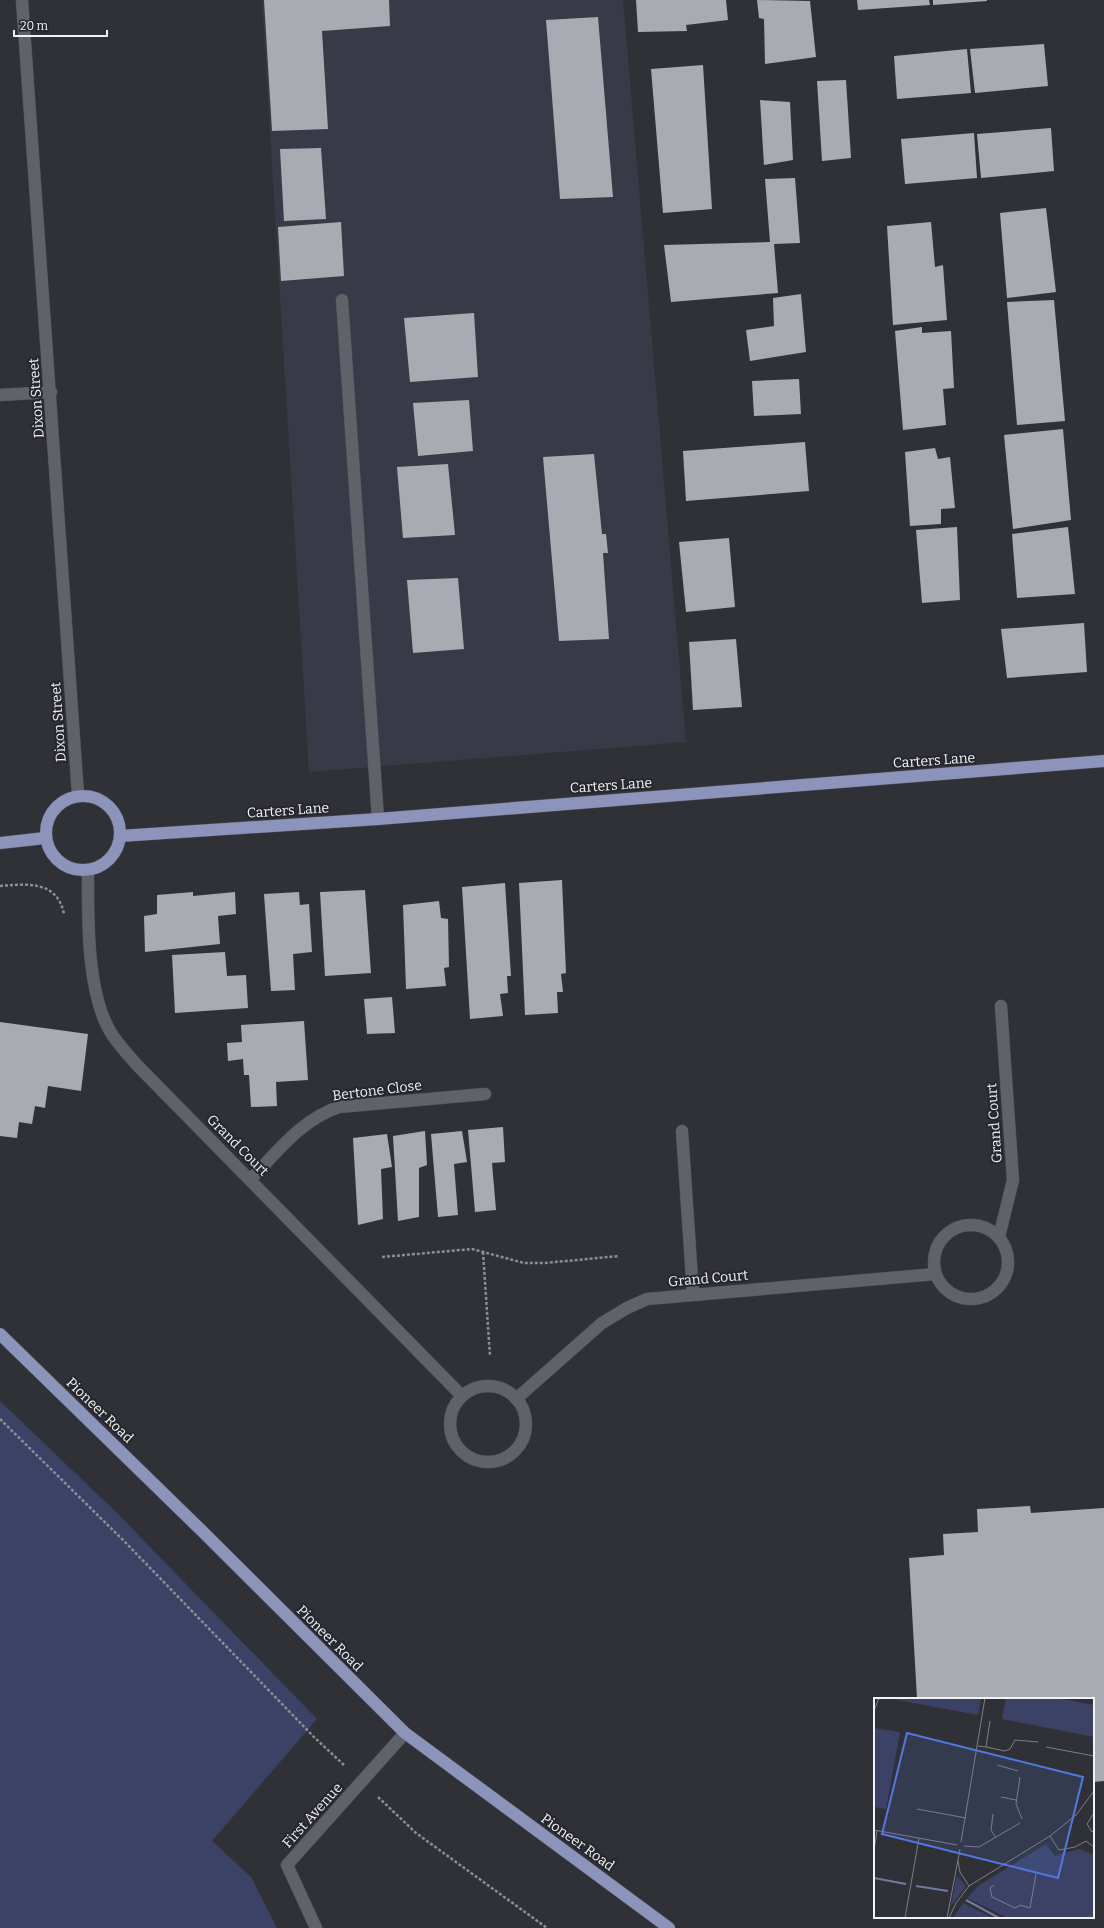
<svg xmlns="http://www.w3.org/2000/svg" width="1104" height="1928" font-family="Bitter,serif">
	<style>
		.built { fill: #383b47 }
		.green { fill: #3b4266 }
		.building { fill: #a9abb2 }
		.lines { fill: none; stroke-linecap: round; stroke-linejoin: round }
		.minor-casing { stroke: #4c4d53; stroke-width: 13 }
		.major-casing { stroke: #4c4d53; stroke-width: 13 }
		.path { stroke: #8d8e93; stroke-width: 2.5; stroke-dasharray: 3 2; stroke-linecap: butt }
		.minor { stroke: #606269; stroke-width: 12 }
		.major { stroke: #8c94bb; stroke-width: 12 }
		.labels { text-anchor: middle; stroke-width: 4; stroke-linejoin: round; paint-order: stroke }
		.street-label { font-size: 14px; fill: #f2f3f7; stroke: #26272d }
		.inset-river { fill: none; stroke: #7079a5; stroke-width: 2 }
		.inset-road { fill: none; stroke: #7e7f84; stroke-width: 1 }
		.view { fill: #5277e0; fill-opacity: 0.15; stroke: #5277e0; stroke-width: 2 }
		.inset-edge { fill: none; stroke: #f2f3f7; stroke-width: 2 }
	</style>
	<rect width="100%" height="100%" fill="#303137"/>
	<!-- built -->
	<polygon class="built" points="262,0 623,0 686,742 309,772"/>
	<!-- green -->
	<polygon class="green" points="0,1401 117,1513 317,1719 212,1841 251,1877 277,1928 0,1928"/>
	<!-- building -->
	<g class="building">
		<polygon points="264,0 389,0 390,26 322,31 328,129 272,131"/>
		<polygon points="636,0 726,0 728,20 686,25 687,31 638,32"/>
		<polygon points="757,0 810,1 816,57 765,64 764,19 759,18"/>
		<polygon points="857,0 929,0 930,5 858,10"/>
		<polygon points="933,0 987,0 987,1 933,5"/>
		<polygon points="598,17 613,197 560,199 546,20"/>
		<polygon points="1044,44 1048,86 975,93 970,49"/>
		<polygon points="967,49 971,93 897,99 894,56"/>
		<polygon points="703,65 712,209 663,213 651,69"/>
		<polygon points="846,80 851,158 822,161 817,81"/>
		<polygon points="760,100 790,102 793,160 764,165"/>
		<polygon points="1051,128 1054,171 981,178 977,134"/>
		<polygon points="974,133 977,178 905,184 901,139"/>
		<polygon points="321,148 326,219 284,221 280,149"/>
		<polygon points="795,178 800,243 774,244 778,293 671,302 664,245 770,242 765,179"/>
		<polygon points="1046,208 1056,292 1007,298 1000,213"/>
		<polygon points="341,222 344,276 281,281 278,227"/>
		<polygon points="931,222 935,267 943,265 947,320 893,325 887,226"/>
		<polygon points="801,294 806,352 750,361 746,330 774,326 773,298"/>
		<polygon points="1054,300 1065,421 1017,425 1007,302"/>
		<polygon points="474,313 478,377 410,382 404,318"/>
		<polygon points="922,327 922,333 951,331 954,388 943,389 946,425 903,430 895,331"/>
		<polygon points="799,379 801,414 754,416 752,381"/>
		<polygon points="469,400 473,451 418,456 413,403"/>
		<polygon points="1063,429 1071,520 1013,529 1004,435"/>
		<polygon points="805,442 809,491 686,501 683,451"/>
		<polygon points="935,448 938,459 950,457 955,508 941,509 941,524 910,526 905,452"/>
		<polygon points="594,454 602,534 606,534 608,553 603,553 609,639 559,641 543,457"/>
		<polygon points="448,464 455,535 403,538 397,467"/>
		<polygon points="957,527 960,600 922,603 916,530"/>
		<polygon points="1068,527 1075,594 1017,598 1012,534"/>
		<polygon points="729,538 735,607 686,612 679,542"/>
		<polygon points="458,578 464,649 413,653 407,580"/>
		<polygon points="1084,623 1087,672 1007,678 1001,629"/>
		<polygon points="736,639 742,707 693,710 689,642"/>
		<polygon points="562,880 566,973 561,974 563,992 557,992 558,1013 525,1015 519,883"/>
		<polygon points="505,883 511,976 507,976 508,993 500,994 503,1016 470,1019 462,887"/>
		<polygon points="365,890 371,973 325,976 320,892"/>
		<polygon points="193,892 193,896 235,892 236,914 218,916 220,944 145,952 144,916 157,914 157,895"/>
		<polygon points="299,892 300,905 309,904 312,952 293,954 295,990 271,991 264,894"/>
		<polygon points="439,901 441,918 448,919 449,967 444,968 446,986 406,989 403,905"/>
		<polygon points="225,952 227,976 246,975 248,1008 175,1013 172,955"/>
		<polygon points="392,997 395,1033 367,1034 364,999"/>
		<polygon points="304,1021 308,1080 276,1082 277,1106 251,1107 249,1075 244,1075 243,1059 228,1061 227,1043 242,1042 241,1025"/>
		<polygon points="0,1022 88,1034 81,1091 48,1086 45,1108 35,1106 32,1124 19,1122 17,1138 0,1136"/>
		<polygon points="503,1127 505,1162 492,1163 496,1210 475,1212 468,1130"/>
		<polygon points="425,1131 427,1165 419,1168 419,1217 398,1221 393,1136"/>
		<polygon points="462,1131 467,1162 454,1164 458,1215 438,1217 431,1134"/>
		<polygon points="387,1134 392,1167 381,1169 383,1219 358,1225 353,1138"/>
		<polygon points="1030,1506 1031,1513 1104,1508 1104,1781 1093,1782 1093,1699 917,1699 909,1558 944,1555 943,1534 978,1532 977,1509"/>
	</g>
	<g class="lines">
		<defs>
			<g id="minor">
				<polyline points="22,0 78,795"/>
				<polyline points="342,300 378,819"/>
				<polyline points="0,395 51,392"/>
				<path d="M 88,870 C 88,917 86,996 113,1036 C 120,1046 128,1055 136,1064 L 462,1396"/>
				<polyline points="682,1131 693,1294"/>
				<path d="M 251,1179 C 277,1152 302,1119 339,1107 L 485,1094"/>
				<circle cx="971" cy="1262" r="37"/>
				<polyline points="999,1237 1013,1180 1001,1006"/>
				<circle cx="488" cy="1424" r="38"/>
				<polyline points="516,1399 602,1323 627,1308 647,1299 936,1274"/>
				<polyline points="316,1928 287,1865 405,1733"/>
			</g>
			<g id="major">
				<circle cx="83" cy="833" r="37"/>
				<polyline points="120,836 378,819 1104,761"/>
				<polyline points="0,843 45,838"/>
				<polyline points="0,1334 202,1531 405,1733 669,1928"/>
			</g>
		</defs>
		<!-- minor casing -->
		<use href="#minor" class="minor-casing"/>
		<!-- major casing -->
		<use href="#major" class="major-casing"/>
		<!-- path -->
		<g class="path">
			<path d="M 0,886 C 27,884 57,880 64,914"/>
			<polyline points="483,1252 490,1356"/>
			<polyline points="382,1257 472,1249 524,1263 545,1263 619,1256"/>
			<polyline points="0,1419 124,1541 314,1737 345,1766"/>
			<polyline points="378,1797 416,1833 547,1928"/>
		</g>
		<!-- minor -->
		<use href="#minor" class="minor"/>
		<!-- major -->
		<use href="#major" class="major"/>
	</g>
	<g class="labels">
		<!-- street labels -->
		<g class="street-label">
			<text transform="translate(36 398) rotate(-94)" y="5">Dixon Street</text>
			<text transform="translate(58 722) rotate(-94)" y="5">Dixon Street</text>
			<text transform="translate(934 760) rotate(-4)" y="5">Carters Lane</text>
			<text transform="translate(611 785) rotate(-4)" y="5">Carters Lane</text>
			<text transform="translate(288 810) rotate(-4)" y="5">Carters Lane</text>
			<text transform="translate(377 1090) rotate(-7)" y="5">Bertone Close</text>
			<text transform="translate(994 1123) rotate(-94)" y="5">Grand Court</text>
			<text transform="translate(238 1145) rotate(45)" y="5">Grand Court</text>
			<text transform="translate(708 1278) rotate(-5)" y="5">Grand Court</text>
			<text transform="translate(100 1410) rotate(44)" y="5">Pioneer Road</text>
			<text transform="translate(330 1638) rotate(45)" y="5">Pioneer Road</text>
			<text transform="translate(312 1815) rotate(-48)" y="5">First Avenue</text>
			<text transform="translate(578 1842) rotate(36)" y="5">Pioneer Road</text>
		</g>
	</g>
	<!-- overview -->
	<g transform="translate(874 1698)">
		<rect width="220" height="220" fill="#303137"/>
		<path d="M 13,0 L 107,0 L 104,17 ZM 132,0 L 183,0 L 220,7 L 220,39 L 128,21 ZM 0,30 L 26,34 L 12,111 L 0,109 ZM 172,146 L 181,158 L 205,151 L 220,157 L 220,220 L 134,220 L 93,200 L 104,188 ZM 84,179 L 92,188 L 77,208 L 82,180 ZM 89,205 L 119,220 L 79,220 Z" fill="#3b4266"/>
		<path class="inset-river" d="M 0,180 L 32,186M 42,188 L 74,193M 92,202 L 125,220"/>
		<path class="inset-road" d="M 0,13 L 5,0M 104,48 L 112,49 L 116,23M 112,49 L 131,53 L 136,51 L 141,42 L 164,44M 172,49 L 220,58M 123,67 L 144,73M 146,79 L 142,106 L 148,121M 127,99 L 142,102M 43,111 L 92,120M 220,115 L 213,126 L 218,134 L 220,132M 119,116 L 117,132 L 122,140M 0,132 L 83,147M 176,138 L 185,152 L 201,149 L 212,143 L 220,149M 87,144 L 111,0M 90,148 L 105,149 L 146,125M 0,152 L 3,133M 84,163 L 86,174 L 95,188M 120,187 L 116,190 L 118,199 L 141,210 L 146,207 L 156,210 L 162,176M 31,220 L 45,140M 73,220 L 86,151M 75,220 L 82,205 L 95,188 L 176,138 L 202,117 L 220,93"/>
		<path class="view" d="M 33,35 L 209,79 L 184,180 L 8,136 Z"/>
		<rect width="220" height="220" class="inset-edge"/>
	</g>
	<!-- scale -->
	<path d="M14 30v6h93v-6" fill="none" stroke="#f2f3f7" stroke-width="2"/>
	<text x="20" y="30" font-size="12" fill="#f2f3f7" stroke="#26272d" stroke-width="3" paint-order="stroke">20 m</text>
</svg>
